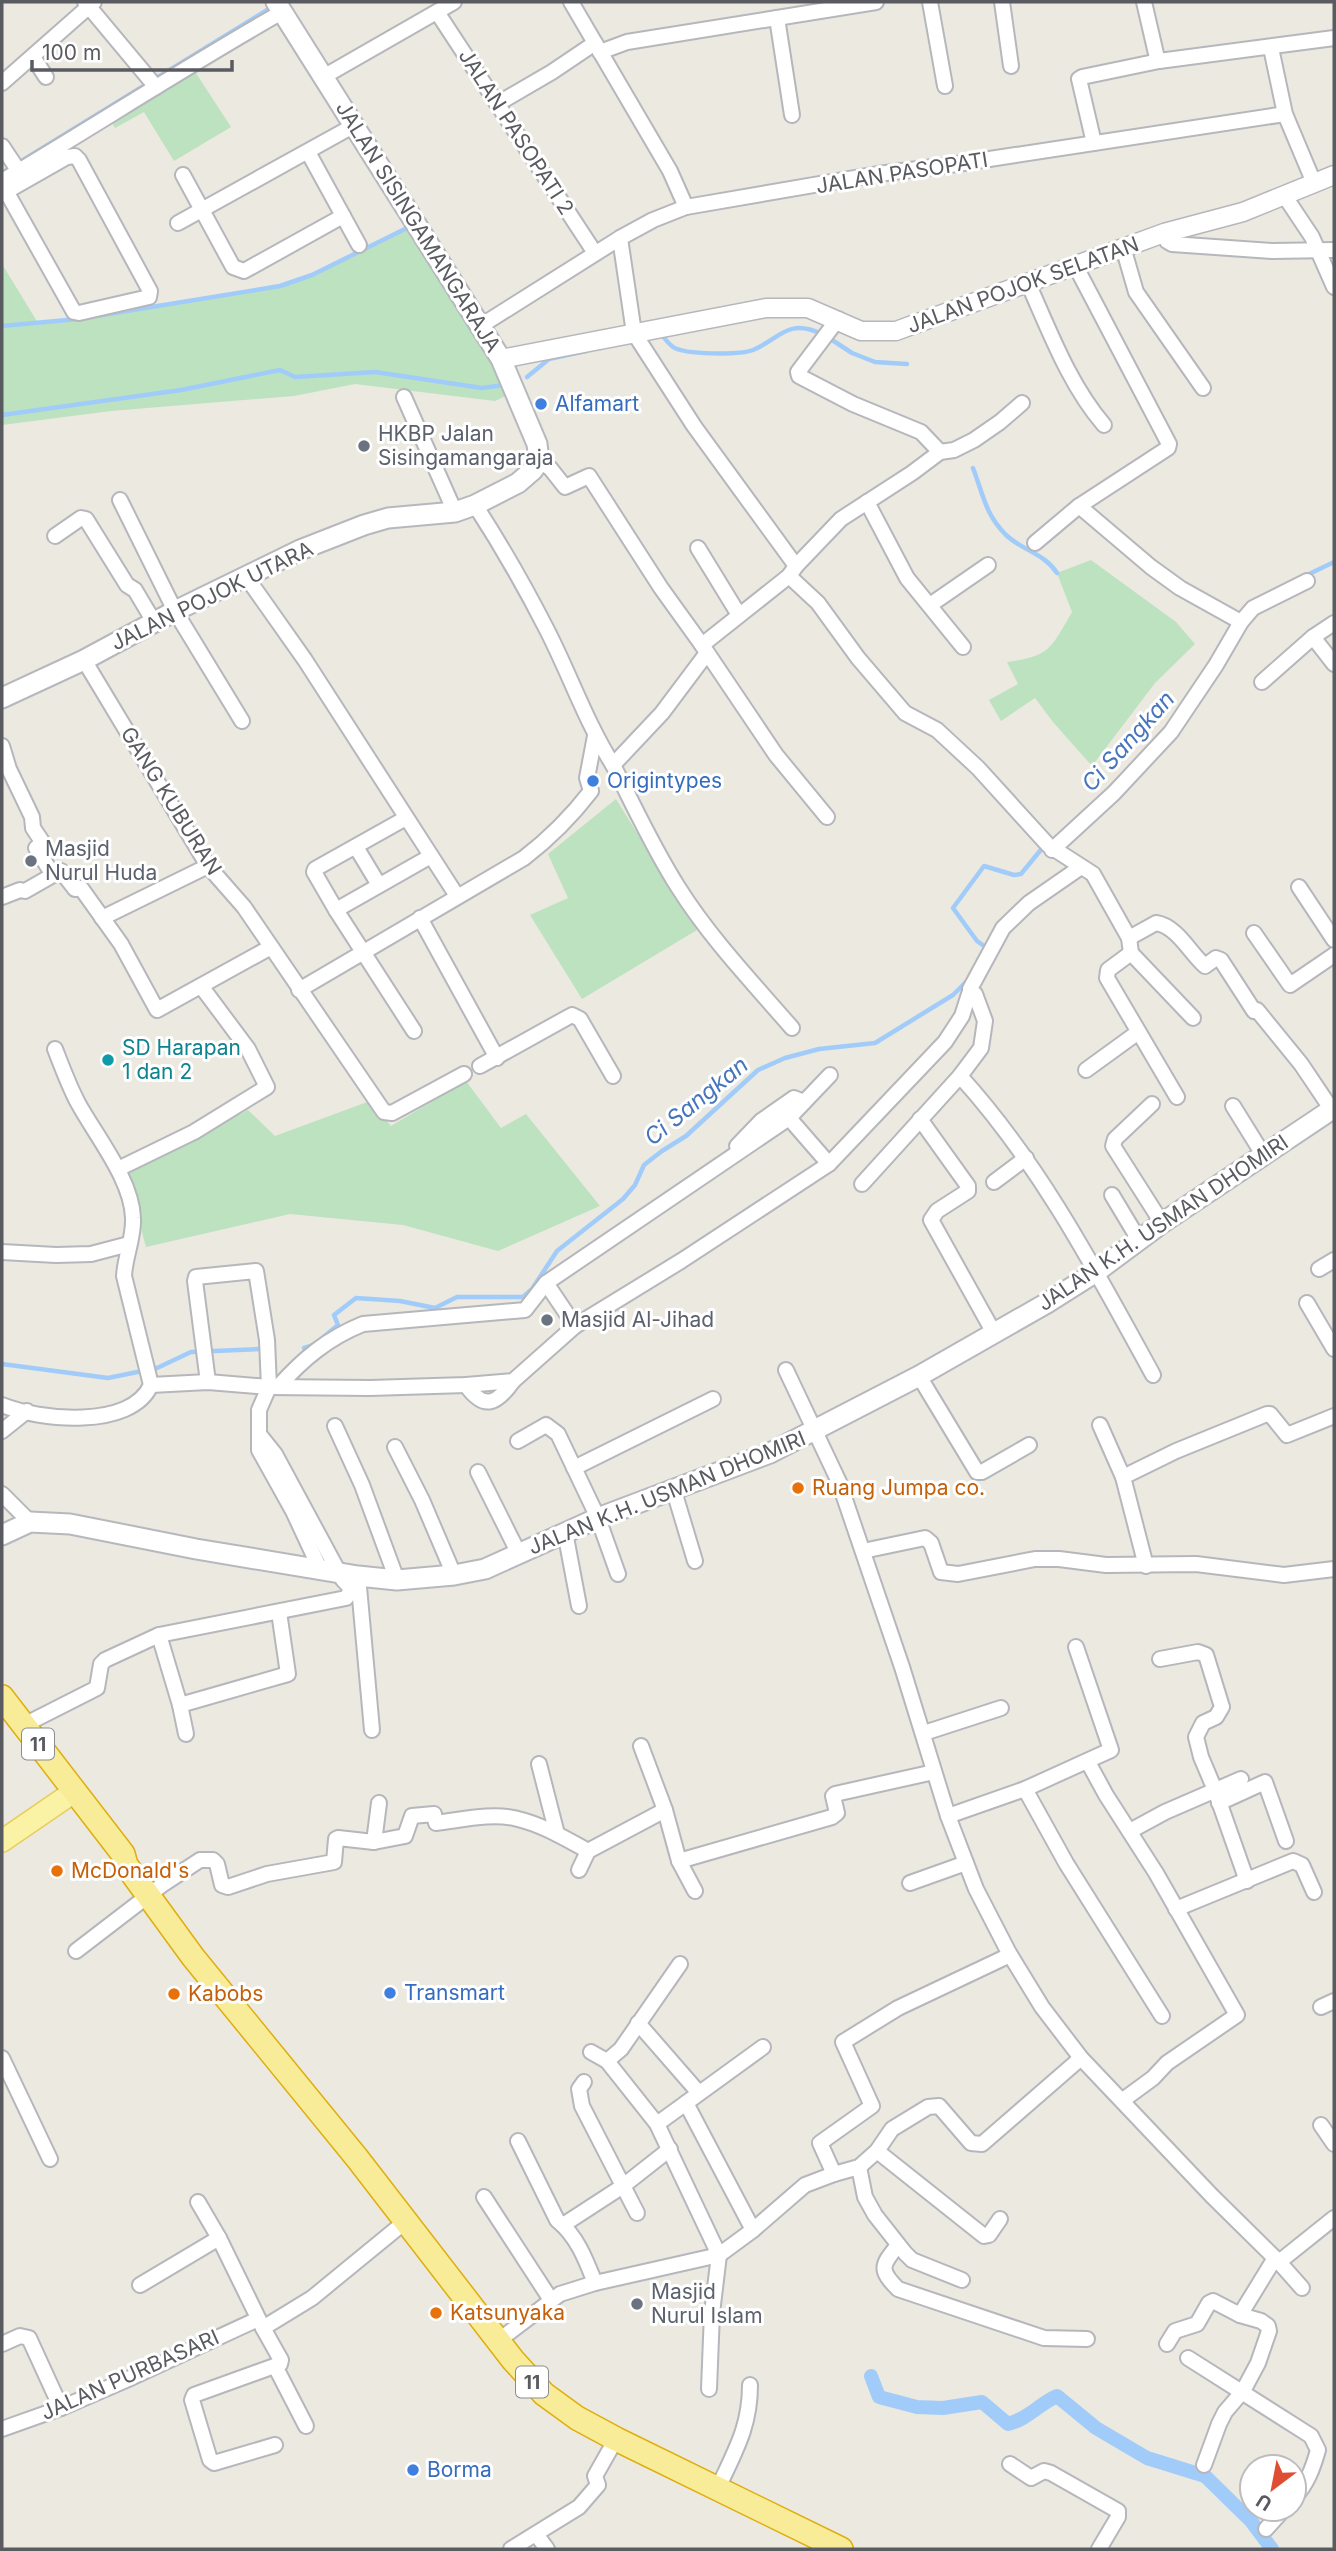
<svg xmlns="http://www.w3.org/2000/svg" width="1336" height="2551" font-family="Inter,sans-serif">
	<style>
		.green { fill: #bde2c0 }
		.lines { fill: none; stroke-linecap: round; stroke-linejoin: round }
		.stream { stroke: #a1ccfa; stroke-width: 4.5 }
		.canal { stroke: #a1ccfa; stroke-width: 14 }
		.minor-casing { stroke: #b6b7bc; stroke-width: 18 }
		.tertiary-casing { stroke: #b6b7bc; stroke-width: 21 }
		.secondary-casing { stroke: #b6b8be; stroke-width: 23 }
		.primary-casing { stroke: #e9cd5b; stroke-width: 24 }
		.trunk-casing { stroke: #dfae0c; stroke-width: 26 }
		.minor { stroke: #fff; stroke-width: 14 }
		.tertiary { stroke: #fff; stroke-width: 18 }
		.secondary { stroke: #fff; stroke-width: 19 }
		.primary { stroke: #faf3a5; stroke-width: 21 }
		.trunk { stroke: #f8ec98; stroke-width: 23 }
		.shop-dot { fill: #3f7fe0; stroke: #fff; stroke-width: 2.5 }
		.worship-dot { fill: #6b7280; stroke: #fff; stroke-width: 2.5 }
		.culture-dot { fill: #0f9aa8; stroke: #fff; stroke-width: 2.5 }
		.food-dot { fill: #e8710a; stroke: #fff; stroke-width: 2.5 }
		.labels { text-anchor: middle; stroke-width: 6; stroke-linejoin: round; paint-order: stroke }
		.shield { fill: #fff; stroke: #8b8c90; stroke-width: 2 }
		.shield-label { font-size: 19px; font-weight: bold; fill: #595b60 }
		.street-label { font-size: 21px; fill: #595b60; stroke: #fff }
		.shop-label { font-size: 21px; fill: #366cbe; stroke: #fff; text-anchor: start }
		.worship-label { font-size: 21px; fill: #5b616d; stroke: #fff; text-anchor: start }
		.culture-label { font-size: 21px; fill: #0d838f; stroke: #fff; text-anchor: start }
		.food-label { font-size: 21px; fill: #c56008; stroke: #fff; text-anchor: start }
		.water-label { font-size: 23px; font-style: italic; fill: #4675bb; stroke: #fff }
	</style>
	<rect width="100%" height="100%" fill="#ebe9e0"/>
	<!-- green -->
	<g class="green">
		<polygon points="192,67 231,127 174,161 144,112 115,128 109,118"/>
		<polygon points="406,229 510,394 495,401 355,384 294,396 111,411 2,425 2,264 38,323 115,314 207,297 280,286 312,275"/>
		<path d="M 1091,560 L 1176,622 L 1195,644 L 1155,683 L 1092,766 L 1053,722 L 1035,698 L 1001,721 L 989,700 L 1018,684 L 1007,662 C 1051,656 1051,648 1072,612 L 1057,573 Z"/>
		<polygon points="616,799 697,930 582,999 530,915 568,898 548,854"/>
		<polygon points="466,1081 501,1128 526,1114 600,1206 498,1251 403,1225 290,1214 146,1247 126,1173 248,1110 275,1136 370,1101 391,1126"/>
	</g>
	<g class="lines">
		<!-- stream -->
		<g class="stream">
			<polyline points="2,173 272,7"/>
			<polyline points="90,317 280,286 312,275 407,228 410,232"/>
			<polyline points="2,326 78,319"/>
			<path d="M 659,336 L 662,335 C 665,339 669,344 673,347 C 685,355 740,355 753,350 C 781,338 787,318 822,334"/>
			<polyline points="829,338 852,353 875,362 907,364"/>
			<polyline points="527,377 549,359 586,351"/>
			<polyline points="2,415 181,390 280,370 295,377 375,372 482,388 504,385"/>
			<path d="M 973,468 C 983,494 985,514 1006,535 C 1023,551 1044,553 1057,573"/>
			<polyline points="1305,576 1334,562"/>
			<polyline points="985,952 987,948 977,941 953,908 984,866 1014,875 1021,874 1044,846"/>
			<polyline points="304,1348 314,1345 338,1325 334,1315 356,1298 400,1301 435,1308 457,1297 523,1297 532,1289 557,1251 623,1199 635,1185 644,1165 662,1151 686,1136 758,1070 785,1058 819,1049 875,1043 953,995 968,980"/>
			<polyline points="2,1364 108,1378 157,1368 191,1352 260,1349"/>
		</g>
		<!-- canal -->
		<path class="canal" d="M 871,2376 L 879,2397 L 917,2407 L 943,2408 L 982,2402 L 1008,2424 C 1028,2419 1039,2404 1057,2396 L 1096,2428 L 1147,2458 L 1205,2476 L 1251,2521 L 1272,2549"/>
		<defs>
			<g id="minor">
				<polyline points="85,2 156,87"/>
				<polyline points="571,2 670,171 686,207"/>
				<polyline points="930,2 945,86"/>
				<polyline points="1002,2 1011,66"/>
				<polyline points="1144,2 1157,58 1159,61"/>
				<polyline points="437,12 595,253"/>
				<polyline points="777,18 792,115"/>
				<polyline points="1271,48 1285,114 1314,183"/>
				<polyline points="600,52 627,42 876,2"/>
				<polyline points="33,57 46,77"/>
				<polyline points="323,77 454,2"/>
				<polyline points="2,83 94,2"/>
				<polyline points="497,104 552,72 595,43"/>
				<polyline points="1094,143 1079,79 1082,77 1159,61 1334,38"/>
				<polyline points="2,146 18,170"/>
				<polyline points="308,152 359,245"/>
				<polyline points="183,175 233,267 244,271 343,216"/>
				<path d="M 2,181 C 96,125 187,66 282,12"/>
				<polyline points="2,194 67,157 75,156 79,160 150,291 149,297 79,313 74,312 6,191"/>
				<polyline points="1284,195 1312,237 1334,287"/>
				<polyline points="178,223 353,126"/>
				<polyline points="1164,233 1167,241 1172,244 1272,251 1334,250"/>
				<polyline points="620,238 634,333 694,426 796,566 789,576 702,645"/>
				<polyline points="1123,247 1136,292 1203,388"/>
				<path d="M 1028,283 C 1050,332 1069,384 1104,425"/>
				<polyline points="838,319 798,372 799,376 853,404 921,432 940,452"/>
				<polyline points="482,325 620,238 653,220 686,207 878,174 957,164 1285,114"/>
				<polyline points="404,397 455,512"/>
				<polyline points="539,461 550,468 565,487 589,476 661,588 702,645 776,755 827,817"/>
				<polyline points="120,500 175,611 242,721"/>
				<polyline points="867,502 907,578 963,647"/>
				<path d="M 475,505 C 501,545 525,587 547,630 C 570,675 586,722 613,765"/>
				<polyline points="1079,506 1151,567 1180,588 1241,622"/>
				<polyline points="55,536 81,518 86,519 127,585 135,590 154,622"/>
				<polyline points="1035,543 1079,506 1168,448 1169,444 1075,265"/>
				<polyline points="698,548 739,615"/>
				<polyline points="796,566 841,519 912,473 940,452 954,450 974,440 1000,422 1022,403"/>
				<polyline points="245,575 305,660 457,896"/>
				<polyline points="789,576 818,603 858,658 905,713 937,730 978,768 1048,845 1093,874 1129,938 1131,953 1193,1018"/>
				<polyline points="930,605 988,565"/>
				<polyline points="1313,637 1334,664"/>
				<path d="M 707,653 L 662,713 L 613,765 C 634,806 653,848 678,887 C 710,938 753,983 792,1028"/>
				<polyline points="84,660 208,866 244,907 384,1112 392,1113 464,1074"/>
				<polyline points="1262,682 1313,637 1334,623"/>
				<polyline points="2,746 9,769 32,817 33,828 43,843 36,848 53,875 61,871 75,889 81,888 121,944 157,1010 271,947"/>
				<polyline points="406,818 315,869 314,872 336,910 414,1031"/>
				<polyline points="356,847 379,885"/>
				<polyline points="1052,850 1114,793 1171,732 1216,665 1241,622 1253,608 1307,581"/>
				<polyline points="1299,887 1334,940"/>
				<polyline points="2,897 20,890 25,891 53,875"/>
				<polyline points="336,910 431,856"/>
				<polyline points="102,918 208,866"/>
				<polyline points="420,918 497,1058"/>
				<polyline points="1254,933 1290,985 1334,955"/>
				<path d="M 1129,938 L 1156,923 C 1177,926 1190,953 1205,966 L 1216,958 L 1221,960 L 1254,1011 L 1257,1010 L 1301,1064 L 1332,1110"/>
				<polyline points="1131,953 1108,970 1107,978 1177,1097"/>
				<polyline points="970,989 1003,928 1029,903 1081,867"/>
				<path d="M 299,990 L 524,858 C 550,838 571,817 591,791 L 587,778 L 595,736"/>
				<polyline points="480,1066 572,1015 580,1019 613,1076"/>
				<polyline points="1086,1070 1137,1033"/>
				<path d="M 960,1076 C 1040,1164 1096,1271 1153,1375"/>
				<polyline points="1152,1104 1115,1139 1113,1146 1162,1223"/>
				<polyline points="1233,1106 1264,1156"/>
				<polyline points="789,1118 829,1164"/>
				<polyline points="920,1119 968,1186 968,1191 937,1211 931,1220 994,1333"/>
				<polyline points="737,1146 761,1121 794,1098 804,1102"/>
				<polyline points="118,1169 194,1132 267,1087 248,1049 201,986"/>
				<polyline points="994,1182 1026,1158"/>
				<polyline points="862,1184 960,1076 981,1048 985,1021 975,994"/>
				<polyline points="1112,1195 1139,1240"/>
				<polyline points="2,1252 56,1255 91,1254 129,1244"/>
				<polyline points="1319,1269 1334,1260"/>
				<polyline points="546,1283 575,1326"/>
				<polyline points="1307,1303 1334,1349"/>
				<polyline points="786,1370 839,1482 902,1667 948,1816 976,1889 1009,1953 1042,2007 1081,2058 1212,2196 1279,2262 1302,2288"/>
				<polyline points="919,1376 977,1472 982,1472 1029,1445"/>
				<polyline points="208,1382 195,1281 196,1277 256,1271 267,1340 269,1387 259,1410 259,1450 293,1511 320,1569"/>
				<polyline points="151,1385 208,1382 269,1387 370,1388 466,1385 513,1381 575,1326 681,1261 829,1164 945,1042 962,1016 969,994"/>
				<path d="M 466,1385 C 484,1411 497,1404 513,1381"/>
				<path d="M 278,1387 C 303,1359 328,1338 363,1324 L 525,1310 L 546,1283 L 789,1118 L 830,1075"/>
				<path d="M 2,1405 C 39,1420 131,1430 151,1385 L 124,1276 C 125,1256 134,1238 133,1218 C 132,1180 96,1136 78,1103 C 69,1086 62,1067 55,1049"/>
				<polyline points="1100,1425 1123,1477 1146,1566"/>
				<polyline points="335,1426 362,1485 397,1580"/>
				<polyline points="2,1431 27,1411"/>
				<polyline points="518,1441 546,1425 558,1434 598,1518 618,1574"/>
				<polyline points="395,1447 422,1500 454,1575"/>
				<polyline points="574,1468 713,1399"/>
				<polyline points="478,1472 519,1554"/>
				<polyline points="1123,1477 1176,1451 1267,1414 1270,1414 1287,1435 1334,1416"/>
				<polyline points="674,1491 695,1561"/>
				<polyline points="2,1494 30,1522"/>
				<polyline points="565,1532 579,1606"/>
				<polyline points="863,1551 925,1538 931,1543 941,1572 958,1574 1035,1559 1059,1559 1106,1565 1196,1564 1284,1575 1334,1569"/>
				<polyline points="358,1576 372,1730"/>
				<polyline points="159,1635 180,1705 288,1674 279,1612"/>
				<polyline points="1160,1659 1198,1652 1206,1655 1222,1707 1216,1717 1203,1723 1196,1737 1201,1757 1215,1790 1247,1881"/>
				<polyline points="180,1705 186,1734"/>
				<polyline points="24,1725 97,1688 101,1664 105,1660 159,1635 346,1598 350,1592 349,1586 343,1580 275,1454 259,1434"/>
				<polyline points="924,1733 1001,1708"/>
				<polyline points="641,1746 665,1810 679,1861 695,1891"/>
				<polyline points="1088,1762 1106,1795 1156,1873 1237,2015 1167,2063 1153,2078 1123,2100"/>
				<polyline points="539,1764 557,1834"/>
				<polyline points="1025,1789 1066,1863 1162,2016"/>
				<polyline points="1219,1803 1265,1782 1286,1841"/>
				<polyline points="948,1816 1025,1789 1111,1750 1076,1647"/>
				<polyline points="1130,1831 1165,1812 1241,1779"/>
				<polyline points="374,1842 379,1803"/>
				<polyline points="679,1861 832,1817 837,1813 833,1796 835,1794 934,1772"/>
				<polyline points="579,1870 588,1851 665,1810"/>
				<polyline points="910,1883 966,1863"/>
				<polyline points="1176,1909 1293,1861 1302,1865 1314,1892"/>
				<path d="M 76,1951 L 162,1885 L 200,1860 L 213,1860 L 217,1864 L 222,1885 L 228,1887 L 267,1874 L 334,1862 L 336,1839 L 338,1838 L 374,1842 L 405,1836 L 412,1816 L 434,1814 L 436,1823 C 461,1820 493,1812 518,1819 C 543,1825 566,1839 588,1851"/>
				<polyline points="1321,2007 1334,2001"/>
				<polyline points="638,2023 699,2093"/>
				<polyline points="591,2052 607,2061 657,2124 719,2255 712,2313 709,2389"/>
				<polyline points="2,2058 50,2159"/>
				<polyline points="607,2061 621,2049 680,1964"/>
				<polyline points="584,2082 579,2089 582,2106 637,2213"/>
				<polyline points="686,2103 753,2230"/>
				<polyline points="657,2124 763,2047"/>
				<polyline points="1321,2125 1334,2144"/>
				<path d="M 518,2141 L 557,2220 C 577,2236 586,2260 595,2283"/>
				<polyline points="877,2151 984,2236 989,2235 1000,2219"/>
				<polyline points="859,2167 865,2197 875,2215 905,2253 912,2260 962,2280"/>
				<polyline points="834,2174 820,2143 872,2106 843,2042 898,2008 1010,1955"/>
				<polyline points="484,2197 551,2300"/>
				<polyline points="198,2202 219,2238 263,2328 312,2298 406,2221"/>
				<polyline points="563,2225 623,2186 670,2149"/>
				<path d="M 898,2245 C 882,2265 878,2269 898,2289 L 1044,2338 L 1087,2339"/>
				<polyline points="1279,2262 1334,2218"/>
				<polyline points="140,2285 219,2238"/>
				<polyline points="1240,2315 1275,2258"/>
				<polyline points="263,2328 281,2360 280,2364 194,2395 192,2400 210,2460 214,2463 275,2445"/>
				<polyline points="498,2341 560,2294 595,2283 719,2255 753,2230 805,2185 834,2174 859,2167 877,2151 892,2129 928,2107 939,2106 971,2143 982,2144 1081,2058"/>
				<polyline points="2,2344 20,2336 29,2338 61,2408"/>
				<polyline points="1167,2344 1175,2331 1197,2324 1209,2303 1213,2301 1240,2315 1261,2321 1268,2326 1269,2331 1258,2363 1243,2391 1225,2412 1219,2424 1204,2465"/>
				<path d="M 1188,2358 L 1311,2436 L 1318,2450 C 1313,2468 1307,2484 1294,2498"/>
				<polyline points="275,2366 306,2426"/>
				<polyline points="2,2429 61,2408 126,2380 258,2319"/>
				<polyline points="1010,2464 1031,2478 1044,2471 1051,2473 1118,2511 1118,2517 1099,2549"/>
				<path d="M 718,2488 C 735,2451 750,2427 750,2385"/>
				<polyline points="1266,2529 1284,2509"/>
				<polyline points="536,2534 547,2549"/>
				<polyline points="511,2549 579,2507 598,2485 595,2476 616,2439"/>
			</g>
			<polyline id="tertiary" points="501,359 766,308 808,308 861,331 896,331 1164,233 1243,212 1334,175"/>
			<g id="secondary">
				<polyline points="2,698 84,660 175,611 300,550 364,525 388,518 455,512 475,505 518,483 533,470 539,461 537,444 501,359 276,2"/>
				<polyline points="2,1535 30,1522 70,1524 196,1549 358,1576 397,1580 454,1575 485,1569 598,1518 770,1453 919,1376 1047,1303 1096,1272 1162,1223 1334,1108"/>
			</g>
			<polyline id="primary" points="2,1841 75,1791"/>
			<polyline id="trunk" points="2,1697 123,1854 126,1865 193,1957 357,2158 513,2360 544,2394 577,2418 616,2439 841,2549"/>
		</defs>
		<!-- minor casing -->
		<use href="#minor" class="minor-casing"/>
		<!-- tertiary casing -->
		<use href="#tertiary" class="tertiary-casing"/>
		<!-- secondary casing -->
		<use href="#secondary" class="secondary-casing"/>
		<!-- primary casing -->
		<use href="#primary" class="primary-casing"/>
		<!-- trunk casing -->
		<use href="#trunk" class="trunk-casing"/>
		<!-- minor -->
		<use href="#minor" class="minor"/>
		<!-- tertiary -->
		<use href="#tertiary" class="tertiary"/>
		<!-- secondary -->
		<use href="#secondary" class="secondary"/>
		<!-- primary -->
		<use href="#primary" class="primary"/>
		<!-- trunk -->
		<use href="#trunk" class="trunk"/>
	</g>
	<!-- markers -->
	<g class="shop-dot">
		<circle cx="541" cy="404" r="7"/>
		<circle cx="593" cy="781" r="7"/>
		<circle cx="390" cy="1993" r="7"/>
		<circle cx="413" cy="2470" r="7"/>
	</g>
	<g class="worship-dot">
		<circle cx="364" cy="446" r="7"/>
		<circle cx="31" cy="861" r="7"/>
		<circle cx="547" cy="1320" r="7"/>
		<circle cx="637" cy="2304" r="7"/>
	</g>
	<circle class="culture-dot" cx="108" cy="1060" r="7"/>
	<g class="food-dot">
		<circle cx="798" cy="1488" r="7"/>
		<circle cx="57" cy="1871" r="7"/>
		<circle cx="174" cy="1994" r="7"/>
		<circle cx="436" cy="2313" r="7"/>
	</g>
	<g class="labels">
		<!-- shield labels -->
		<g class="shield">
			<rect x="22" y="1728.5" width="32" height="31" rx="5"/>
			<rect x="516" y="2366.5" width="32" height="31" rx="5"/>
		</g>
		<g class="shield-label">
			<text x="38" y="1751">11</text>
			<text x="532" y="2389">11</text>
		</g>
		<!-- street labels -->
		<g class="street-label">
			<text transform="translate(516 132) rotate(57)" y="7">JALAN PASOPATI 2</text>
			<text transform="translate(902 173) rotate(-9)" y="7">JALAN PASOPATI</text>
			<text transform="translate(418 227) rotate(58)" y="7">JALAN SISINGAMANGARAJA</text>
			<text transform="translate(1023 285) rotate(-20)" y="7">JALAN POJOK SELATAN</text>
			<text transform="translate(212 596) rotate(-26)" y="7">JALAN POJOK UTARA</text>
			<text transform="translate(171 801) rotate(58)" y="7">GANG KUBURAN</text>
			<text transform="translate(1163 1223) rotate(-34)" y="7">JALAN K.H. USMAN DHOMIRI</text>
			<text transform="translate(667 1493) rotate(-22)" y="7">JALAN K.H. USMAN DHOMIRI</text>
			<text transform="translate(130 2375) rotate(-24)" y="7">JALAN PURBASARI</text>
		</g>
		<!-- shop labels -->
		<g class="shop-label">
			<text x="555" y="411">Alfamart</text>
			<text x="607" y="788">Origintypes</text>
			<text x="404" y="2000">Transmart</text>
			<text x="427" y="2477">Borma</text>
		</g>
		<!-- worship labels -->
		<g class="worship-label">
			<text x="378" y="441">HKBP Jalan<tspan x="378" dy="24">Sisingamangaraja</tspan></text>
			<text x="45" y="856">Masjid<tspan x="45" dy="24">Nurul Huda</tspan></text>
			<text x="561" y="1327">Masjid Al-Jihad</text>
			<text x="651" y="2299">Masjid<tspan x="651" dy="24">Nurul Islam</tspan></text>
		</g>
		<!-- culture labels -->
		<g class="culture-label">
			<text x="122" y="1055">SD Harapan<tspan x="122" dy="24">1 dan 2</tspan></text>
		</g>
		<!-- food labels -->
		<g class="food-label">
			<text x="812" y="1495">Ruang Jumpa co.</text>
			<text x="71" y="1878">McDonald's</text>
			<text x="188" y="2001">Kabobs</text>
			<text x="450" y="2320">Katsunyaka</text>
		</g>
		<!-- water labels -->
		<g class="water-label">
			<text transform="translate(1128 741) rotate(-48)" y="8">Ci Sangkan</text>
			<text transform="translate(696 1101) rotate(-39)" y="8">Ci Sangkan</text>
		</g>
	</g>
	<!-- border -->
	<rect width="1336" height="2551" fill="none" stroke="#595b60" stroke-width="7"/>
	<!-- north arrow -->
	<g transform="translate(1273 2488) rotate(212)"><circle r="33" fill="#ffffff" stroke="#bdbdbf" stroke-width="2"/>
	<path d="M0-5L12 26L0 18L-12 26Z" fill="#df4d32"/>
	<text y="-10" font-size="19" font-weight="bold" text-anchor="middle" fill="#595b60">U</text>
	</g>
	<!-- scale -->
	<path d="M32 60v10h200v-10" fill="none" stroke="#595b60" stroke-width="3.5"/>
	<text x="42" y="60" font-size="21" fill="#595b60" stroke="#ffffff" stroke-width="5" paint-order="stroke">100 m</text>
</svg>
